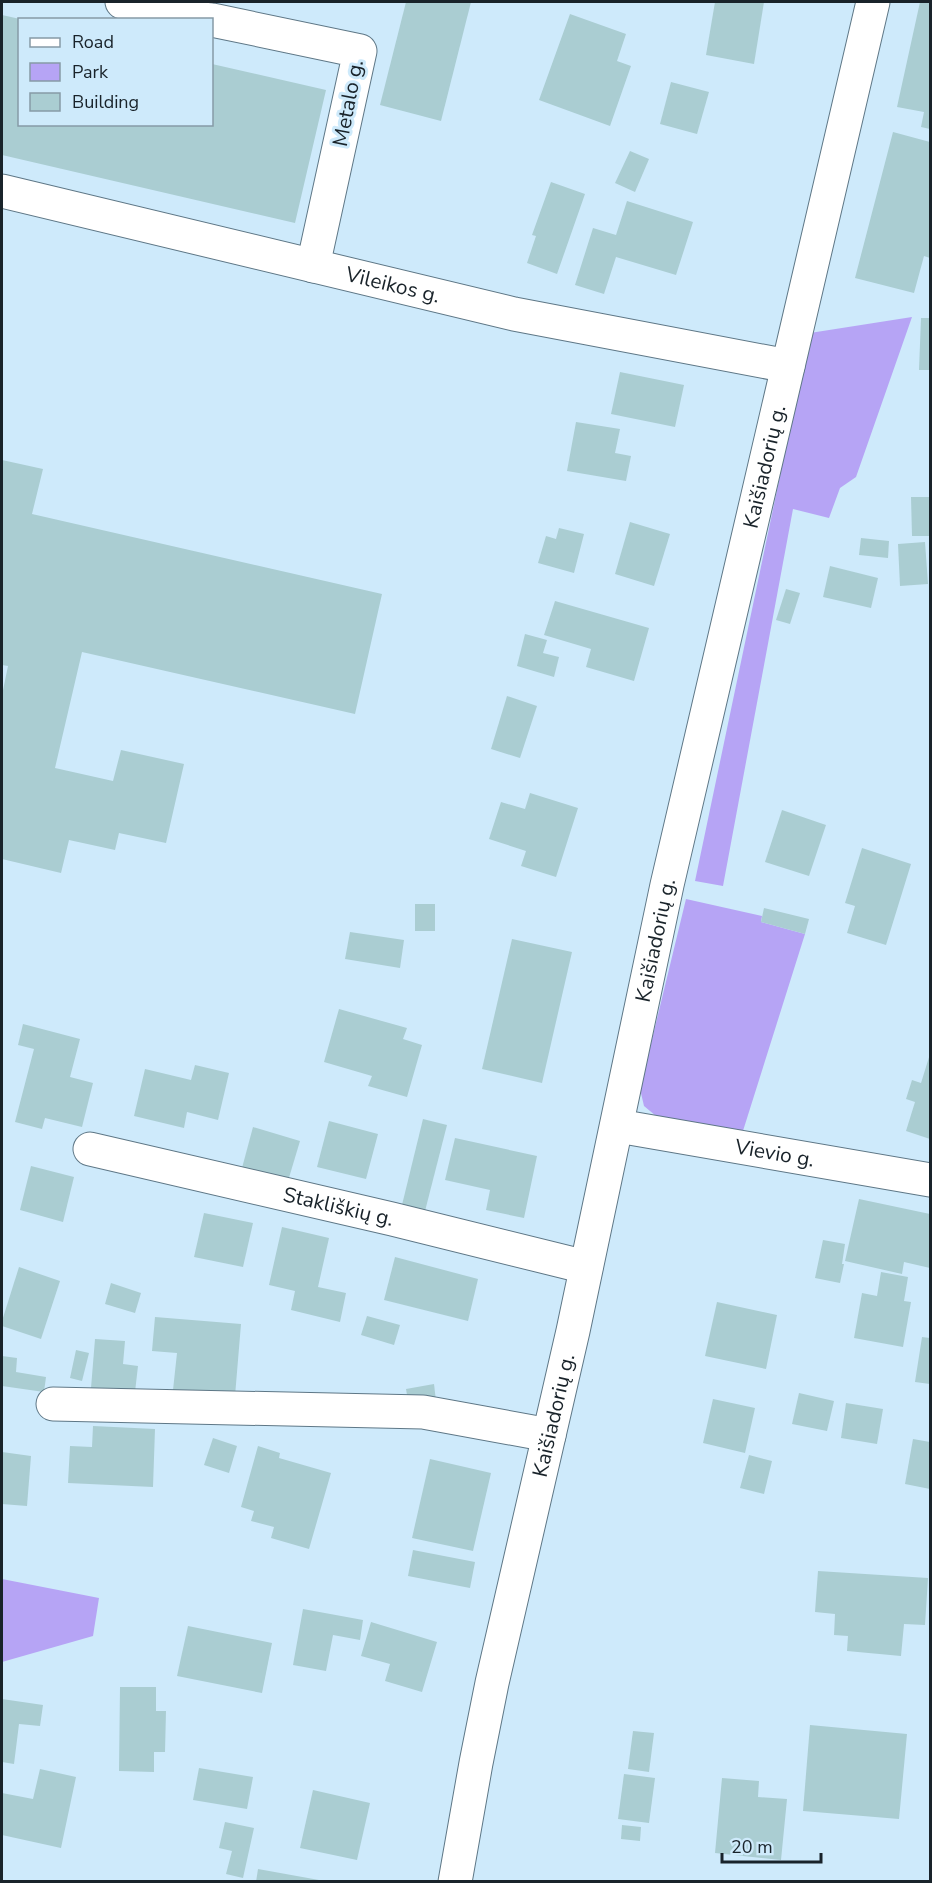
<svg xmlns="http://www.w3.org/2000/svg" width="932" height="1883" font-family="'Nunito Sans',sans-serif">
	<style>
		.green { fill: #b6a4f5 }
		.building { fill: #aacdd2 }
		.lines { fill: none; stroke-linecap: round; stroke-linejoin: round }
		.minor-casing { stroke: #5e7786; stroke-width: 35 }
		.minor { stroke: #fff; stroke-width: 33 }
		.labels { text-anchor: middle; stroke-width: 6; stroke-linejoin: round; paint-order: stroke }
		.street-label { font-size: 21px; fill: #19232a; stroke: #ceeafb }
	</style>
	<rect width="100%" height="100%" fill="#ceeafb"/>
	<!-- green -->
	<g class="green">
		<polygon points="912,317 856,477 840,488 829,518 793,509 723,886 695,881 810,333"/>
		<polygon points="686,899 762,916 761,922 805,934 742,1134 656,1116 644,1106 640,1089"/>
		<polygon points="2,1579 99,1598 93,1636 2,1662"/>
	</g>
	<!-- building -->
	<g class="building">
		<polygon points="406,2 471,2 441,121 380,105"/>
		<polygon points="715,2 764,2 754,64 706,55"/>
		<polygon points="920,2 930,2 930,129 921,127 924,112 897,107"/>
		<polygon points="570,14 626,34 617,61 631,66 610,126 539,100"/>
		<polygon points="2,15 20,19 20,124 212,124 212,64 326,90 295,223 2,155"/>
		<polygon points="671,82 709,92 697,134 660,124"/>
		<polygon points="893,132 930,142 930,258 924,256 914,293 855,278"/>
		<polygon points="630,151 649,159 635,192 615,183"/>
		<polygon points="551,182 585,194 557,274 527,263 536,236 532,235"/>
		<polygon points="627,201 693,222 676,275 616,257 604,294 575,285 593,228 616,235"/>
		<polygon points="921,318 930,318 930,370 919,370"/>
		<polygon points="620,372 684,385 675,427 611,414"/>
		<polygon points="576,422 620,429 615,453 631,456 626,481 567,471"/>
		<polygon points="2,460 43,469 32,514 382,594 355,714 82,652 55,768 113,781 121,750 184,764 166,843 119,833 115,850 69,840 61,873 2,859 2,695 8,666 2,665"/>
		<polygon points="911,497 930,497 930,536 912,536"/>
		<polygon points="630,522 670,534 654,586 615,574"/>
		<polygon points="559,528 584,534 574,573 538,563 546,536 556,539"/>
		<polygon points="861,538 889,541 888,558 859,555"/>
		<polygon points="925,542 928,584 900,586 898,544"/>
		<polygon points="830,566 878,578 871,608 823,597"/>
		<polygon points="786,589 800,593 790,624 776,620"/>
		<polygon points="555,601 649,628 634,681 586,667 591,649 544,635"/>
		<polygon points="525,634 547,640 543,653 559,657 554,677 517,666"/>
		<polygon points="507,696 537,706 520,758 491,749"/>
		<polygon points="530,793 578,808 556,877 521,866 526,851 489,839 501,802 525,809"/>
		<polygon points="782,810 826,825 809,876 765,862"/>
		<polygon points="862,848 911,864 886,945 847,933 855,906 845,903"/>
		<rect x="415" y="904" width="20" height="27"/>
		<polygon points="764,908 809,919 805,934 761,922"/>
		<polygon points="350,932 404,940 400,968 345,959"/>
		<polygon points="512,939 572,952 542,1083 482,1069"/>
		<polygon points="339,1009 407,1028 403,1039 422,1045 407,1097 368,1086 372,1076 324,1062"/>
		<polygon points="23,1024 80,1039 70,1077 93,1083 82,1127 45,1118 42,1129 15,1122 34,1049 18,1045"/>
		<polygon points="930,1054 930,1139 906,1131 915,1102 906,1099 912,1080 921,1083"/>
		<polygon points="195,1065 229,1073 218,1120 187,1112 184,1128 134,1116 145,1069 191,1080"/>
		<polygon points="423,1119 447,1125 424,1215 401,1209"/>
		<polygon points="329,1121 378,1134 366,1179 317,1167"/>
		<polygon points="253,1127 300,1141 288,1181 242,1168"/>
		<polygon points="455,1138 537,1156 524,1218 486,1210 490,1190 445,1180"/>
		<polygon points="31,1166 74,1177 63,1222 20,1210"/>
		<polygon points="859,1199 930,1214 930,1268 904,1262 902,1274 845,1261"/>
		<polygon points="204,1213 253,1223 243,1267 194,1257"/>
		<polygon points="282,1227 329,1238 318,1287 346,1293 340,1322 291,1310 295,1291 269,1285"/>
		<polygon points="823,1240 845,1244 842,1264 844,1264 840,1283 815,1278"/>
		<polygon points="395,1257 478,1279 468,1321 384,1300"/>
		<polygon points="19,1267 60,1281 41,1339 2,1326 2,1321"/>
		<polygon points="881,1272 908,1277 904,1301 911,1302 903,1347 854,1338 862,1293 877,1296"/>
		<polygon points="111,1283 141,1293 135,1313 105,1304"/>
		<polygon points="717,1302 777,1315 766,1369 705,1356"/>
		<polygon points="367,1316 400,1325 394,1345 361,1335"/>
		<polygon points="155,1317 241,1324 235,1396 173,1390 177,1353 152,1351"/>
		<polygon points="922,1337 930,1338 930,1384 915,1382"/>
		<polygon points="95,1339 125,1341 123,1364 138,1366 135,1392 91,1388"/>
		<polygon points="76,1350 89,1353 82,1381 70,1378"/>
		<polygon points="2,1356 17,1358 16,1372 46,1377 44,1392 2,1386"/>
		<polygon points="434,1384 436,1401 409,1406 406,1389"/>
		<polygon points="799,1393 834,1401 827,1431 792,1424"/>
		<polygon points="713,1399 755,1408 745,1453 703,1443"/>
		<polygon points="846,1403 883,1409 877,1444 841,1438"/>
		<polygon points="93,1426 155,1429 153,1487 68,1483 70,1446 92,1447"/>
		<polygon points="213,1438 237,1446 229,1473 204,1465"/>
		<polygon points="913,1439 930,1442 930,1489 905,1484"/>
		<polygon points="258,1446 280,1453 279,1458 331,1473 309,1549 271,1538 274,1527 251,1521 254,1511 241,1507"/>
		<polygon points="2,1452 31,1456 27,1506 2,1504"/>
		<polygon points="749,1455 772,1461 764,1494 740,1488"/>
		<polygon points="430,1459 491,1473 473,1551 412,1538"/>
		<polygon points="413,1550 475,1562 470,1588 408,1576"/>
		<polygon points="818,1571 928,1578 925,1625 904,1624 901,1656 847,1651 848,1636 834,1635 835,1614 815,1612"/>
		<polygon points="303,1609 363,1620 360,1640 333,1635 326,1671 293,1665"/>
		<polygon points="371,1622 437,1642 422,1692 385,1681 390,1664 361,1656"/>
		<polygon points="188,1626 272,1643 262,1693 177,1676"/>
		<polygon points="120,1687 156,1687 156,1711 166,1711 165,1752 154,1752 154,1772 119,1771"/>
		<polygon points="2,1699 43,1705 40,1726 19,1724 14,1764 2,1762"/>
		<polygon points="810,1725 907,1734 899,1819 803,1811"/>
		<polygon points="633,1731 654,1733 649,1772 628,1769"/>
		<polygon points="199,1768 253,1777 247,1809 193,1800"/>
		<polygon points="40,1769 76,1777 61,1848 2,1835 2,1793 33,1799"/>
		<polygon points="624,1774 655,1778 649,1823 618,1819"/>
		<polygon points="722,1778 759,1781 758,1797 787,1799 781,1860 715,1853"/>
		<polygon points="313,1790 370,1803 357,1860 300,1848"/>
		<polygon points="225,1822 254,1828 243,1878 226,1874 232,1851 219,1848"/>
		<polygon points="622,1825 641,1827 640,1841 621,1839"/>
		<polygon points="258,1869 319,1880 319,1882 256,1882"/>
	</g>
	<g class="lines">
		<defs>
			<g id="minor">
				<polyline points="122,2 209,20"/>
				<polyline points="212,20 360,51 313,266"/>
				<path id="s1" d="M 2,191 L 514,314 L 788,366"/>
				<path id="s2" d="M 618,1126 L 930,1180"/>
				<path id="s3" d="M 90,1149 L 392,1219 L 586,1267"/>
				<polyline points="53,1404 423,1412 549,1435"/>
				<path id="s4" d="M 455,1882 L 476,1763 L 492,1683 L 573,1331 L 667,885 L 873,2"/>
			</g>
		</defs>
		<!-- minor casing -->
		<use href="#minor" class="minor-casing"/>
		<!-- minor -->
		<use href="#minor" class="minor"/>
	</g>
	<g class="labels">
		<!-- street labels -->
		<g class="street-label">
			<text transform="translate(348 103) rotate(-79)" y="7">Metalo g.</text>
			<text dy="7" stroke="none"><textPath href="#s1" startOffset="402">Vileikos g.</textPath></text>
			<text dy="7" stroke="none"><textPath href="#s4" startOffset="1449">Kaišiadorių g.</textPath></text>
			<text dy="7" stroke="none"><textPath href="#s4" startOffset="963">Kaišiadorių g.</textPath></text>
			<text dy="7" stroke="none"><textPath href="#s2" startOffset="159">Vievio g.</textPath></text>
			<text dy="7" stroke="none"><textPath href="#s3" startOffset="255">Stakliškių g.</textPath></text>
			<text dy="7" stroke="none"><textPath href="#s4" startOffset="477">Kaišiadorių g.</textPath></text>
		</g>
	</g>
	<!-- border -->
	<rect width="932" height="1883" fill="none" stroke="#19232a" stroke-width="6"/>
	<!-- legend -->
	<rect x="18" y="18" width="195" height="108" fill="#ceeafb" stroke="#869aa7" stroke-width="1.5"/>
	<rect x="30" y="38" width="30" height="9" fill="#ffffff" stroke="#869aa7" stroke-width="1.5"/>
	<text x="72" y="48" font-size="18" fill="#19232a">Road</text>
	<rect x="30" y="63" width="30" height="18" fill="#b6a4f5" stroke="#869aa7" stroke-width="1.5"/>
	<text x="72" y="78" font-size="18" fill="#19232a">Park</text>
	<rect x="30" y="93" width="30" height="18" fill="#aacdd2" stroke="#869aa7" stroke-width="1.5"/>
	<text x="72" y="108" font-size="18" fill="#19232a">Building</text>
	<!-- scale -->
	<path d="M722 1853v9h99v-9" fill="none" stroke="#19232a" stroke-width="3"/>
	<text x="731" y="1853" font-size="18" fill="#19232a" stroke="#ceeafb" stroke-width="4.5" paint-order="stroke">20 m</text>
</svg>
